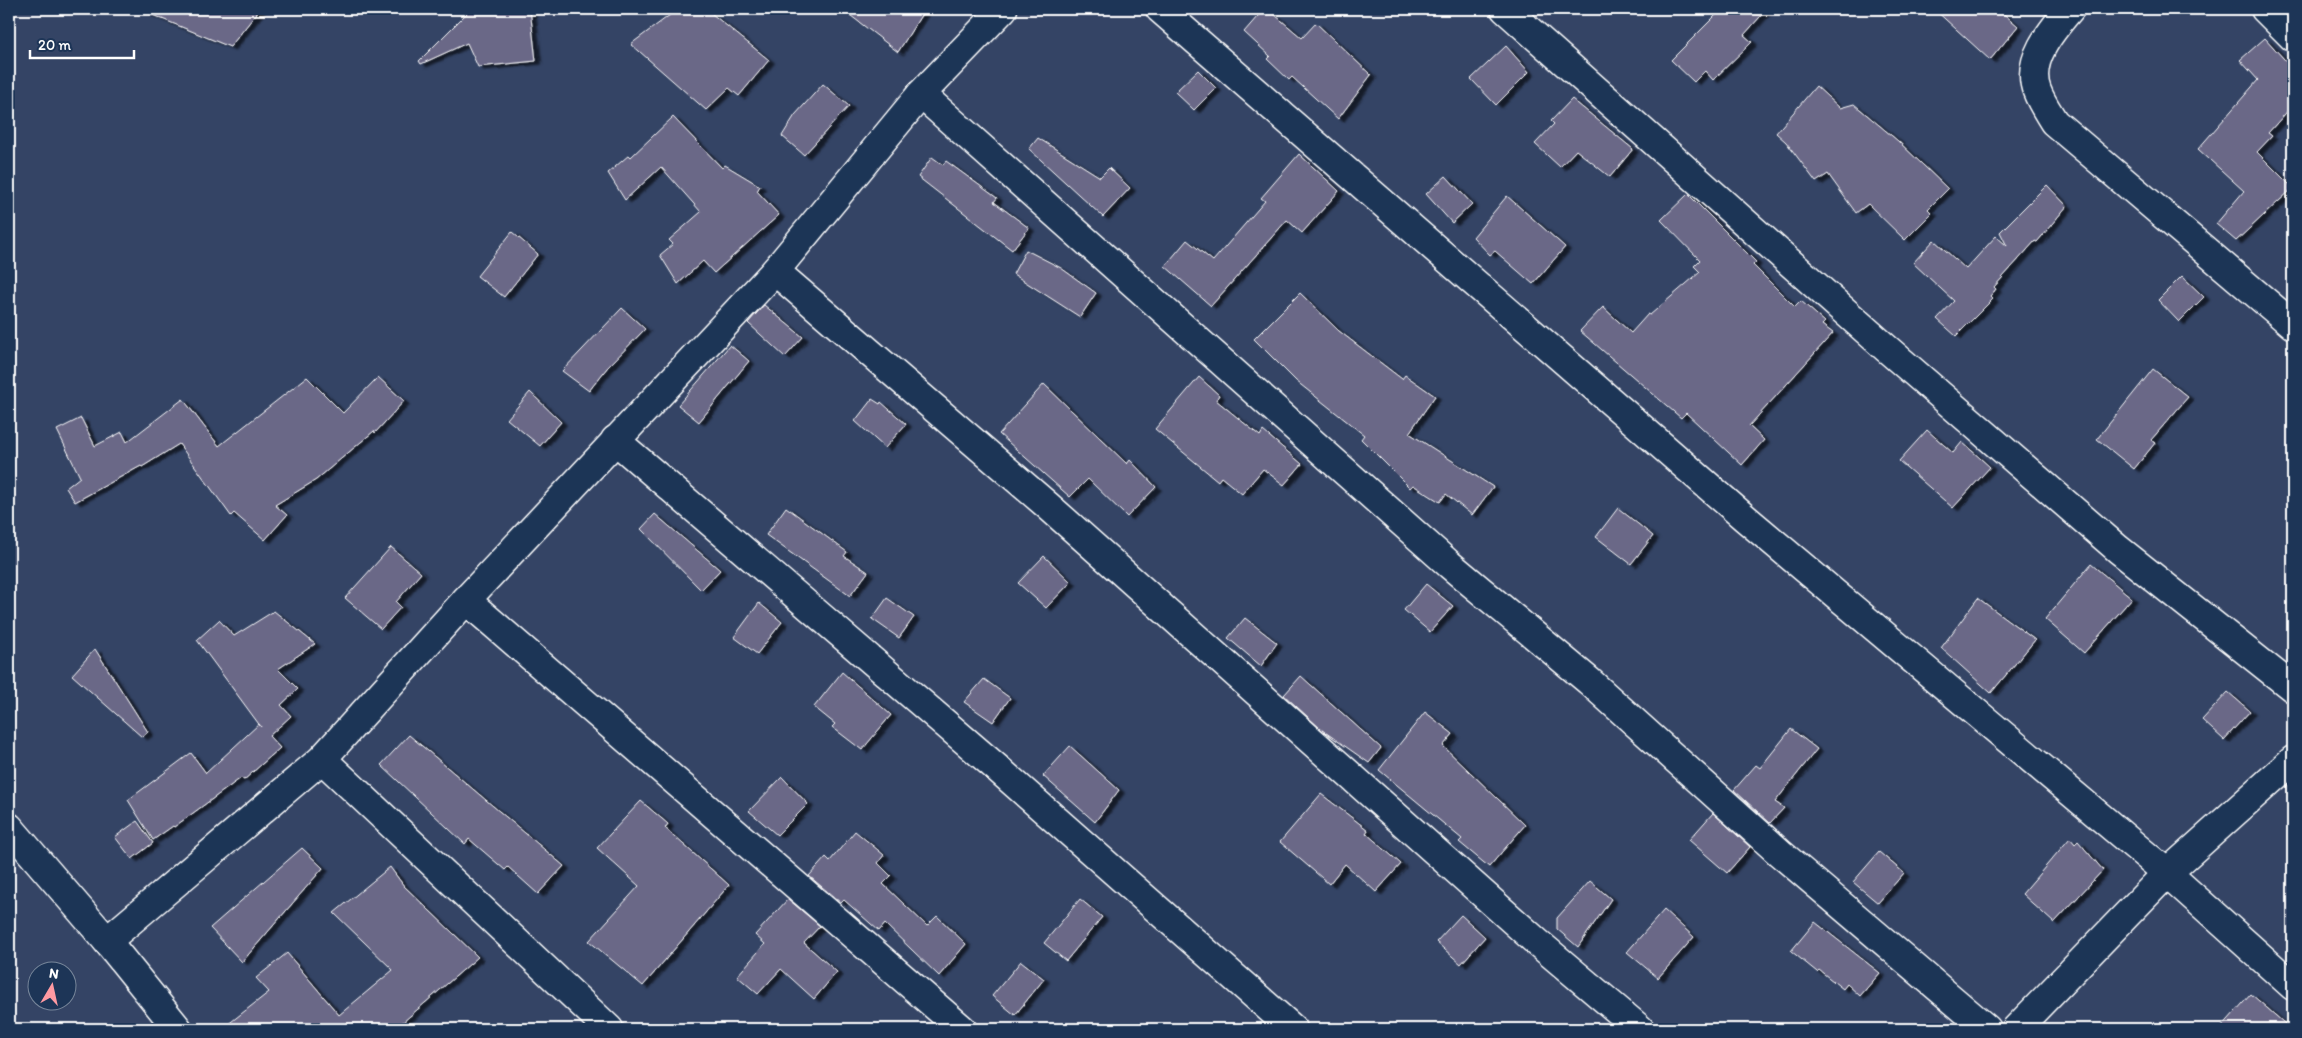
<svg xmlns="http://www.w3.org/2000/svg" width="2302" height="1038" font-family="Itim,sans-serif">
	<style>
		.building { fill: #6b6787; stroke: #fff; filter: url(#shadow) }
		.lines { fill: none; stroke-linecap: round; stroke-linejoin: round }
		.minor-casing { stroke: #fff; stroke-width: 31 }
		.major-casing { stroke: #fff; stroke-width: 31 }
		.minor { stroke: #1d3557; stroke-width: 28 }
		.major { stroke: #1d3557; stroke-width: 28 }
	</style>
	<defs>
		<filter id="shadow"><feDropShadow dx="5.5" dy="3" stdDeviation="1" flood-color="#0009"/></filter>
	</defs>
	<rect width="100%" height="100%" fill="#344465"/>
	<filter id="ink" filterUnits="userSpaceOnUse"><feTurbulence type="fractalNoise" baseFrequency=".02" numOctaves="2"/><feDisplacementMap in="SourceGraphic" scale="10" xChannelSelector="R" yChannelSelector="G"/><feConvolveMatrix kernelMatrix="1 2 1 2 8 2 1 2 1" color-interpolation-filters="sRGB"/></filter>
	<g filter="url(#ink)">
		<!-- building -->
		<g class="building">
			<polygon points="138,9 260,9 230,47"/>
			<polygon points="471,9 530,9 536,61 478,67 467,43 421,64 419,61"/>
			<polygon points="678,9 706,9 769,60 739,96 729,88 706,110 631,44"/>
			<polygon points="842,9 925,9 898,52"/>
			<polygon points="1264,9 1268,9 1302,38 1316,23 1371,75 1338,119 1292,77 1289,80 1267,59 1270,56 1244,32"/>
			<polygon points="1722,9 1767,9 1744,35 1752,42 1713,80 1705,71 1694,82 1671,60"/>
			<polygon points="1934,9 1998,9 2018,26 1990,60"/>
			<polygon points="2265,38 2293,69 2293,105 2268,133 2272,136 2257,152 2293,188 2236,241 2216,224 2244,191 2198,149 2258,80 2240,60"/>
			<polygon points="1506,46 1529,72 1496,105 1471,79"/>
			<polygon points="1198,70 1216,88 1194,110 1175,92"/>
			<polygon points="823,84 849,106 804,155 782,136 795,115"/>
			<polygon points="1816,86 1840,108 1854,104 1898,141 1948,189 1928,209 1932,213 1905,240 1868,204 1856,213 1828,174 1816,182 1786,142 1776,133"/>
			<polygon points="1572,99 1633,149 1610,177 1576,150 1560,167 1535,144 1554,124 1551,121"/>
			<polygon points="673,117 722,168 725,165 760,186 757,191 779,215 714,273 703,261 678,284 660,255 673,244 669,240 701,212 661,167 625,200 608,173 629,155 631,157"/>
			<polygon points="1038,138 1100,177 1109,168 1130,188 1103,217 1029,149"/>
			<polygon points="1299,154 1339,191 1302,233 1287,220 1211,306 1165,266 1187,240 1213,261 1265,201 1261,198"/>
			<polygon points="932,157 943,165 946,161 997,198 994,202 1029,228 1012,250 918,177"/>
			<polygon points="1446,176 1472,204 1452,223 1426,194"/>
			<polygon points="2047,185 2067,206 2037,242 2035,241 1994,287 1996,289 1990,296 1993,299 1956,336 1937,319 1954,301 1913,263 1934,240 1966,269 1996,236 2007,246 2000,232"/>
			<polygon points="1688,194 1756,262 1753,265 1795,307 1801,301 1825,322 1822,325 1833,333 1749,426 1764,440 1742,465 1686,413 1681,418 1580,331 1603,307 1631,333 1648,314 1650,315 1700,272 1694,266 1700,260 1661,220"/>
			<polygon points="1507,196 1565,247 1533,284 1495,251 1490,255 1473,237"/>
			<polygon points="512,232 538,254 504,297 477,276"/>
			<polygon points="1026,250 1061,268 1096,293 1080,317 1013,274"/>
			<polygon points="2182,276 2204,297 2179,322 2158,300"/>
			<polygon points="1300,293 1339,331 1402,379 1405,375 1435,396 1409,433 1493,487 1472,515 1446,494 1440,502 1413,485 1410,488 1361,439 1364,435 1296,381 1254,339"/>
			<polygon points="764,305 803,337 785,357 748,323"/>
			<polygon points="622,308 645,329 607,368 589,391 562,371"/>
			<polygon points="730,345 749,361 699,422 678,405"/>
			<polygon points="2153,369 2188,397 2151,440 2155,443 2134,469 2097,439"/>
			<polygon points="307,377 343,413 378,377 404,401 375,433 374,431 316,480 275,505 287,515 265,540 234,513 231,516 179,444 142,467 141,466 75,502 66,488 80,477 57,430 81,418 95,446 122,432 127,442 183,399 219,446"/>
			<polygon points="1199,377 1219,395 1216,400 1260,436 1263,431 1302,464 1284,485 1263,469 1242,494 1221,477 1218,481 1155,429"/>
			<polygon points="1044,384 1127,464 1130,460 1156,487 1127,517 1088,479 1070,497 999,434"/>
			<polygon points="530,392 561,422 540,446 507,419"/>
			<polygon points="872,399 880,404 881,402 906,424 885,448 855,421"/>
			<polygon points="1927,430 1953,453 1962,442 1990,467 1953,508 1899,461"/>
			<polygon points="786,507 847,552 844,556 868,572 850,596 766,535"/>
			<polygon points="1618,508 1653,536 1631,564 1596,537"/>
			<polygon points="655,514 720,570 701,590 641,529"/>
			<polygon points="391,547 421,573 396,602 401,607 381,629 345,598"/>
			<polygon points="1044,556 1071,582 1046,608 1018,583"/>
			<polygon points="2091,564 2132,598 2084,653 2045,619"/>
			<polygon points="1426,584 1453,606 1430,632 1404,610"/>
			<polygon points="887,598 914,617 899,638 872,619"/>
			<polygon points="1978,598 2035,640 1991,693 1941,648"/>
			<polygon points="759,603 782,622 757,654 734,637"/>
			<polygon points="274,611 315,644 278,669 298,689 281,705 291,716 269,736 280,748 244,780 241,778 174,827 173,826 153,840 128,800 191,753 206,773 259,724 261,727 197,640 219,620 234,636"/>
			<polygon points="1245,618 1277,643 1261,666 1228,638"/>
			<polygon points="95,649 148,732 142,737 72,675"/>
			<polygon points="842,672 891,715 862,750 832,727 835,724 814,707"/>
			<polygon points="1301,676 1381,748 1369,763 1322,730 1284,695"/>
			<polygon points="984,679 1010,698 993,722 964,702"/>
			<polygon points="2228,692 2250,711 2224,740 2202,720"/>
			<polygon points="1425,712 1453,734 1443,746 1525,825 1489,867 1459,842 1462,839 1379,770"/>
			<polygon points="1791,729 1817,749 1775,802 1784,808 1770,823 1734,790 1756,765 1760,768"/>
			<polygon points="409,735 564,866 538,894 508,867 505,870 469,839 465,844 381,765"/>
			<polygon points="1070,746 1119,790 1095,822 1043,776"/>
			<polygon points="782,777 808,804 777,835 749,811"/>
			<polygon points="1321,794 1368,830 1366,833 1401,864 1376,892 1345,864 1329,884 1280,842"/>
			<polygon points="641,801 668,824 665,828 729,885 643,986 589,941 639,886 597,848"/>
			<polygon points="1713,813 1750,847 1727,873 1689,840"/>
			<polygon points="137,821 153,843 132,859 115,837"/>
			<polygon points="855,831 884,855 878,863 891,876 883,884 927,926 937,916 966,944 939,976 885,924 879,931 844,900 841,903 809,876 826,857 830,861"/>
			<polygon points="2070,838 2075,844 2078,841 2103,870 2054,923 2022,894"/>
			<polygon points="302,848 323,868 242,962 210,928"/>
			<polygon points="1879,852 1904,873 1878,903 1853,882"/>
			<polygon points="390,867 404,886 478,957 395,1029 222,1029 269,992 256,978 287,953 339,1015 393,970 334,913"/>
			<polygon points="1590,881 1611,899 1578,947 1557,929 1557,918"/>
			<polygon points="788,899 820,926 804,943 837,972 814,999 781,969 758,994 737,976 765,944 755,935"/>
			<polygon points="1080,899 1102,917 1066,961 1044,943"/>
			<polygon points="1664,910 1694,937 1658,978 1627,952"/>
			<polygon points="1461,915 1485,937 1461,964 1436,942"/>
			<polygon points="1815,922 1880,973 1860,996 1847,984 1843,989 1819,970 1817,972 1791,951"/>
			<polygon points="1021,961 1044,979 1015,1015 992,996"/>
			<polygon points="2251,994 2291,1029 2220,1029"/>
		</g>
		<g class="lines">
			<defs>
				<g id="minor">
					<polyline points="1160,9 1745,518 2167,873 2293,986"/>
					<polyline points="1505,9 1886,348 2118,549 2293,688"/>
					<path d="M 2070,9 C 2052,30 2025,61 2037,91 C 2041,102 2048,112 2054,122 L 2293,325"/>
					<polyline points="2265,9 2293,37"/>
					<polyline points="921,94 1450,565 1589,681 1780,853 1987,1029"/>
					<polyline points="775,271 1047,505 1537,942 1640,1029"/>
					<polyline points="615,440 997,768 1293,1029"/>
					<polyline points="466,600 962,1029"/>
					<polyline points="322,759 609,1029"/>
					<polyline points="107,941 322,759 466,600 775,271 921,94 1003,9"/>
					<polyline points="2016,1029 2167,873 2293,760"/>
				</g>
				<polyline id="major" points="9,827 107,941 178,1029"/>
			</defs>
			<!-- minor casing -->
			<use href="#minor" class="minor-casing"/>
			<!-- major casing -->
			<use href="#major" class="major-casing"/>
			<!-- minor -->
			<use href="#minor" class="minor"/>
			<!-- major -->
			<use href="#major" class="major"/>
		</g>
	</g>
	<!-- margin -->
	<rect width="2302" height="1038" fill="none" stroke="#1d3557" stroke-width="30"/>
	<rect x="15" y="15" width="2272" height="1008" fill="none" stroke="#fff" stroke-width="2" filter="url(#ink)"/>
	<!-- north arrow -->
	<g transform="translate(52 986) rotate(9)"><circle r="24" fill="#1d3557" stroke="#77869a"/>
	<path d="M0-4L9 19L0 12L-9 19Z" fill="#ff9aa2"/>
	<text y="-8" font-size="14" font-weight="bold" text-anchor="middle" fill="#ffffff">N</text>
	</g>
	<!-- scale -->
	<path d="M30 50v8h104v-8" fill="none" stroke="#ffffff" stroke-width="2.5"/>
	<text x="38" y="50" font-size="15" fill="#ffffff" stroke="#1d3557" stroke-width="4" paint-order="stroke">20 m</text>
</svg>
